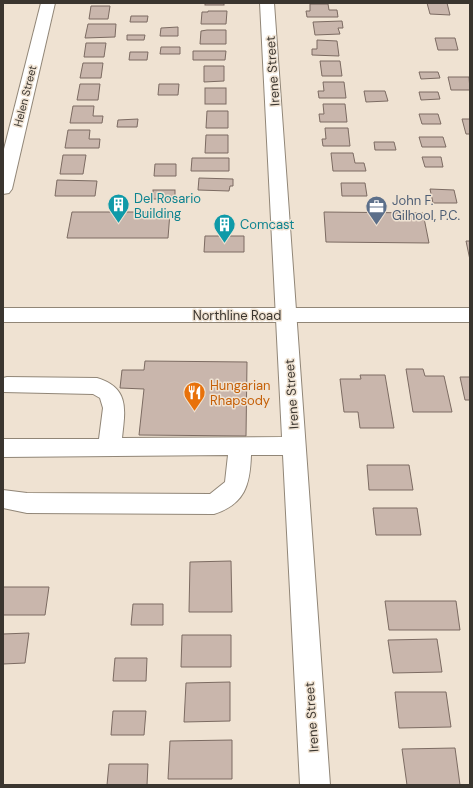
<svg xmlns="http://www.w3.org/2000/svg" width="473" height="788" font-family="'DM Sans',sans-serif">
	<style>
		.building { fill: #c9b6ac; stroke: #7c6b62 }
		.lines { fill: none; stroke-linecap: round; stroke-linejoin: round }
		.minor-casing { stroke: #918677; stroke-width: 2 }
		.major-casing { stroke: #918677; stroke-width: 2 }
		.minor { fill: #fff; fill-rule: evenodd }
		.major { fill: #fff; fill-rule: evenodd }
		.labels { text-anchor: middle; stroke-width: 3; stroke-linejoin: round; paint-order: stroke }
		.far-street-label { font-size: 11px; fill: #3a352f; stroke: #efe2d2 }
		.street-label { font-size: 13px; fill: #3a352f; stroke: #efe2d2 }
		.culture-label { font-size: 13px; fill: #0d838f; stroke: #efe2d2; text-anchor: start }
		.service-label { font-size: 13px; fill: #4e5e75; stroke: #efe2d2; text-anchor: start }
		.food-label { font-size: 13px; fill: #c56008; stroke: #efe2d2; text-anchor: start }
	</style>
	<rect width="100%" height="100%" fill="#efe2d2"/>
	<!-- building -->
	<g class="building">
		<rect x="205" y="3" width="19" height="2"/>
		<polygon points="427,3 447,3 450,15 430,14"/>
		<polygon points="310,4 328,4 329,10 337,10 338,17 307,17 306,11 310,11"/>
		<polygon points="91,6 110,6 108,19 89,19"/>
		<polygon points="208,11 227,11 226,24 201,24 202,12 208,12"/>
		<polygon points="131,16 148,16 147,22 130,22"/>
		<polygon points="342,21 343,28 338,28 340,34 315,35 313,22"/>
		<polygon points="88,24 116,24 115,37 85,38"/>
		<polygon points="178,27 178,36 160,36 161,28"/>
		<polygon points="207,30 226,30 226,44 200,44 201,31"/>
		<polygon points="127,35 145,35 144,40 127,40"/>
		<polygon points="435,38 455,38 458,50 438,50"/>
		<polygon points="317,40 337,41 339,56 312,55 312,49 317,49"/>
		<polygon points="86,43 106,43 104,57 84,57"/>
		<polygon points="161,47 180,47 180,54 160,54"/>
		<polygon points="193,51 226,51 225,60 193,60"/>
		<polygon points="130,52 148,52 147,60 129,60"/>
		<polygon points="320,61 340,61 342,76 322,76"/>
		<polygon points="83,63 103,63 101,78 80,78"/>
		<polygon points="204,66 224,66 224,81 204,82"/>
		<polygon points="419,72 438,72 440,78 421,79"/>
		<polygon points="448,77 469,77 470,90 451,90"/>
		<polygon points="323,82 344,82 346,98 319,98 318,91 324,91"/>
		<polygon points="80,84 100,84 98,100 77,100"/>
		<polygon points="159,84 179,84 178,95 158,95"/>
		<rect x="205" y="88" width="21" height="16"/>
		<polygon points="364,91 385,91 388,101 366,102"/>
		<polygon points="419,92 438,92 440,99 421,100"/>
		<polygon points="323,104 345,104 347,122 320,122 319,114 324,114"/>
		<polygon points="73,106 94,106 93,116 103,116 102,123 70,123"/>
		<polygon points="207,111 228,111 228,128 206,128"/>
		<polygon points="419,114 438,114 441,124 422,124"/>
		<polygon points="138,119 137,127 117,127 118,120"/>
		<polygon points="462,119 470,119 470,134 466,134"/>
		<polygon points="325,128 348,128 350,146 323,146 322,139 326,139"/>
		<polygon points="68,130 90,130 89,139 100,139 99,148 65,148"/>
		<polygon points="206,135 228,135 228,153 205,153"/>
		<polygon points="419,137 443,137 446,147 422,147"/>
		<polygon points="374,142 394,142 396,150 375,150"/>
		<polygon points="331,153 353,153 355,163 364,163 366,171 333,171"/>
		<polygon points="63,155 86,155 83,174 60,174"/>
		<polygon points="422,157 441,157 443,167 425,167"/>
		<polygon points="192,158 229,158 229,171 191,171"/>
		<polygon points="155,164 176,164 176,176 154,176"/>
		<polygon points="199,178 233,179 233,186 230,186 229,191 198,190"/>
		<polygon points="57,180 97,181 95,196 55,196"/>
		<polygon points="341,183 365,183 367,196 342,196"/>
		<polygon points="430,189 454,190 457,203 433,203"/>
		<rect x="153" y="190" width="22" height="9"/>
		<polygon points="72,212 170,212 168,238 67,238"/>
		<polygon points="324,212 423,213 429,243 326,242"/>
		<polygon points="205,236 244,236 244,252 204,252"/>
		<polygon points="466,241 470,241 470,260"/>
		<polygon points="145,361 247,362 246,436 139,435 144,389 120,388 122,370 144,370"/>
		<polygon points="406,369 423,369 425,376 444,376 452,412 413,412"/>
		<polygon points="360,375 385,375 394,428 360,428 358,412 344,412 340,379 361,379"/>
		<polygon points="460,377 470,377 470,400 465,400"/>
		<polygon points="367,465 409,465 413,490 369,490"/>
		<polygon points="373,508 417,508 421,535 376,535"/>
		<polygon points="231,561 232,612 189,612 190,562"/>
		<polygon points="3,587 49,587 45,615 3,615"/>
		<polygon points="385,601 456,601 460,630 389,630"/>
		<polygon points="133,604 163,604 163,625 131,625"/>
		<polygon points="29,633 25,663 3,664 3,634"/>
		<polygon points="182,635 231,635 231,667 181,667"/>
		<polygon points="437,639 442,672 393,673 388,640"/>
		<polygon points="115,658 147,658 146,681 113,681"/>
		<polygon points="230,682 230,721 184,722 186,683"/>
		<polygon points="395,692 446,692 451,727 399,728"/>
		<polygon points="113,711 146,711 144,735 111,735"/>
		<polygon points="232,740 232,779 168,779 170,741"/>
		<polygon points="455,748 460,785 407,785 402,749"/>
		<polygon points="109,764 148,764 147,785 107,785"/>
	</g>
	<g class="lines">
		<defs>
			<g id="minor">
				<polygon points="41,3 55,3 12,189 9,193 3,194 3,153"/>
				<path d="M 260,3 L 274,3 L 330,785 L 300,785 L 283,455 L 251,455 C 250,485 245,504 214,514 L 27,513 L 3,508 L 3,490 L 27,493 L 210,494 L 225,482 L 228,455 L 3,457 L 3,439 L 99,439 L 103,408 L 100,398 L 93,394 L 3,392 L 3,378 L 7,377 L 97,378 C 130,388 125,410 122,438 L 282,437 Z"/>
			</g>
			<rect id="major" x="3" y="308" width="467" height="14"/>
		</defs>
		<!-- minor casing -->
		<use href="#minor" class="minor-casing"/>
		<!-- major casing -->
		<use href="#major" class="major-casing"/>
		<!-- minor -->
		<use href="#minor" class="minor"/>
		<!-- major -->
		<use href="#major" class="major"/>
	</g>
	<!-- icons -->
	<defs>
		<symbol id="building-pin" viewBox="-11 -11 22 30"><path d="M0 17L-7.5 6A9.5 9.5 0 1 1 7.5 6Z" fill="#0f9aa8" stroke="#efe2d2"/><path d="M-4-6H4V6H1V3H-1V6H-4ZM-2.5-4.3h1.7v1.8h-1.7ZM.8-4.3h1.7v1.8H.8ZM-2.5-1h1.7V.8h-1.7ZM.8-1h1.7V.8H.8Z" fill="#fff"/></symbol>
		<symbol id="office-pin" viewBox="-11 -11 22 30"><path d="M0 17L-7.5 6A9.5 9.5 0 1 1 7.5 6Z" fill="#5c6f8a" stroke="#efe2d2"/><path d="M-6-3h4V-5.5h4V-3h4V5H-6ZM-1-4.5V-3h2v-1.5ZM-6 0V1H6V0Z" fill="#fff"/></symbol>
		<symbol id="restaurant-pin" viewBox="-11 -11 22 30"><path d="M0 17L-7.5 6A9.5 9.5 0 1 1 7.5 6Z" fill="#e8710a" stroke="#efe2d2"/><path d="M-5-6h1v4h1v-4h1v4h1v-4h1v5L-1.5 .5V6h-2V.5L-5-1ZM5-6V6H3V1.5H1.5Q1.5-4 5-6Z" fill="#fff"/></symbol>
	</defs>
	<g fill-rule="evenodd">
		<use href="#building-pin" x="106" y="192" width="25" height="34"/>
		<use href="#office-pin" x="364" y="194" width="25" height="34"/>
		<use href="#building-pin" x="212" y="212" width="25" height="34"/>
		<use href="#restaurant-pin" x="182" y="380" width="25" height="34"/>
	</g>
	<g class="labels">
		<!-- far-street labels -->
		<g class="far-street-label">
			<text transform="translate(25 96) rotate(-76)" y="4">Helen Street</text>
		</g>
		<!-- street labels -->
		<g class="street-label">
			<text transform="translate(272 71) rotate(-94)" y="5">Irene Street</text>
			<text x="237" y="320">Northline Road</text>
			<text transform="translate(291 394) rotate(-94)" y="5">Irene Street</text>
			<text transform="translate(311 717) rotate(-94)" y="5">Irene Street</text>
		</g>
		<!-- culture labels -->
		<g class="culture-label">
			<text x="134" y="203">Del Rosario<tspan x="134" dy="15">Building</tspan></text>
			<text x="240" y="229">Comcast</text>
		</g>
		<!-- service labels -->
		<g class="service-label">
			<text x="392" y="205">John F.<tspan x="392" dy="15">Gilhool, P.C.</tspan></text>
		</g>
		<!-- food labels -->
		<g class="food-label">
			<text x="210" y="390">Hungarian<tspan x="210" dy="15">Rhapsody</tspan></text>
		</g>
	</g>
	<!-- border -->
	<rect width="473" height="788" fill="none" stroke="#3a352f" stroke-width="8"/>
</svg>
